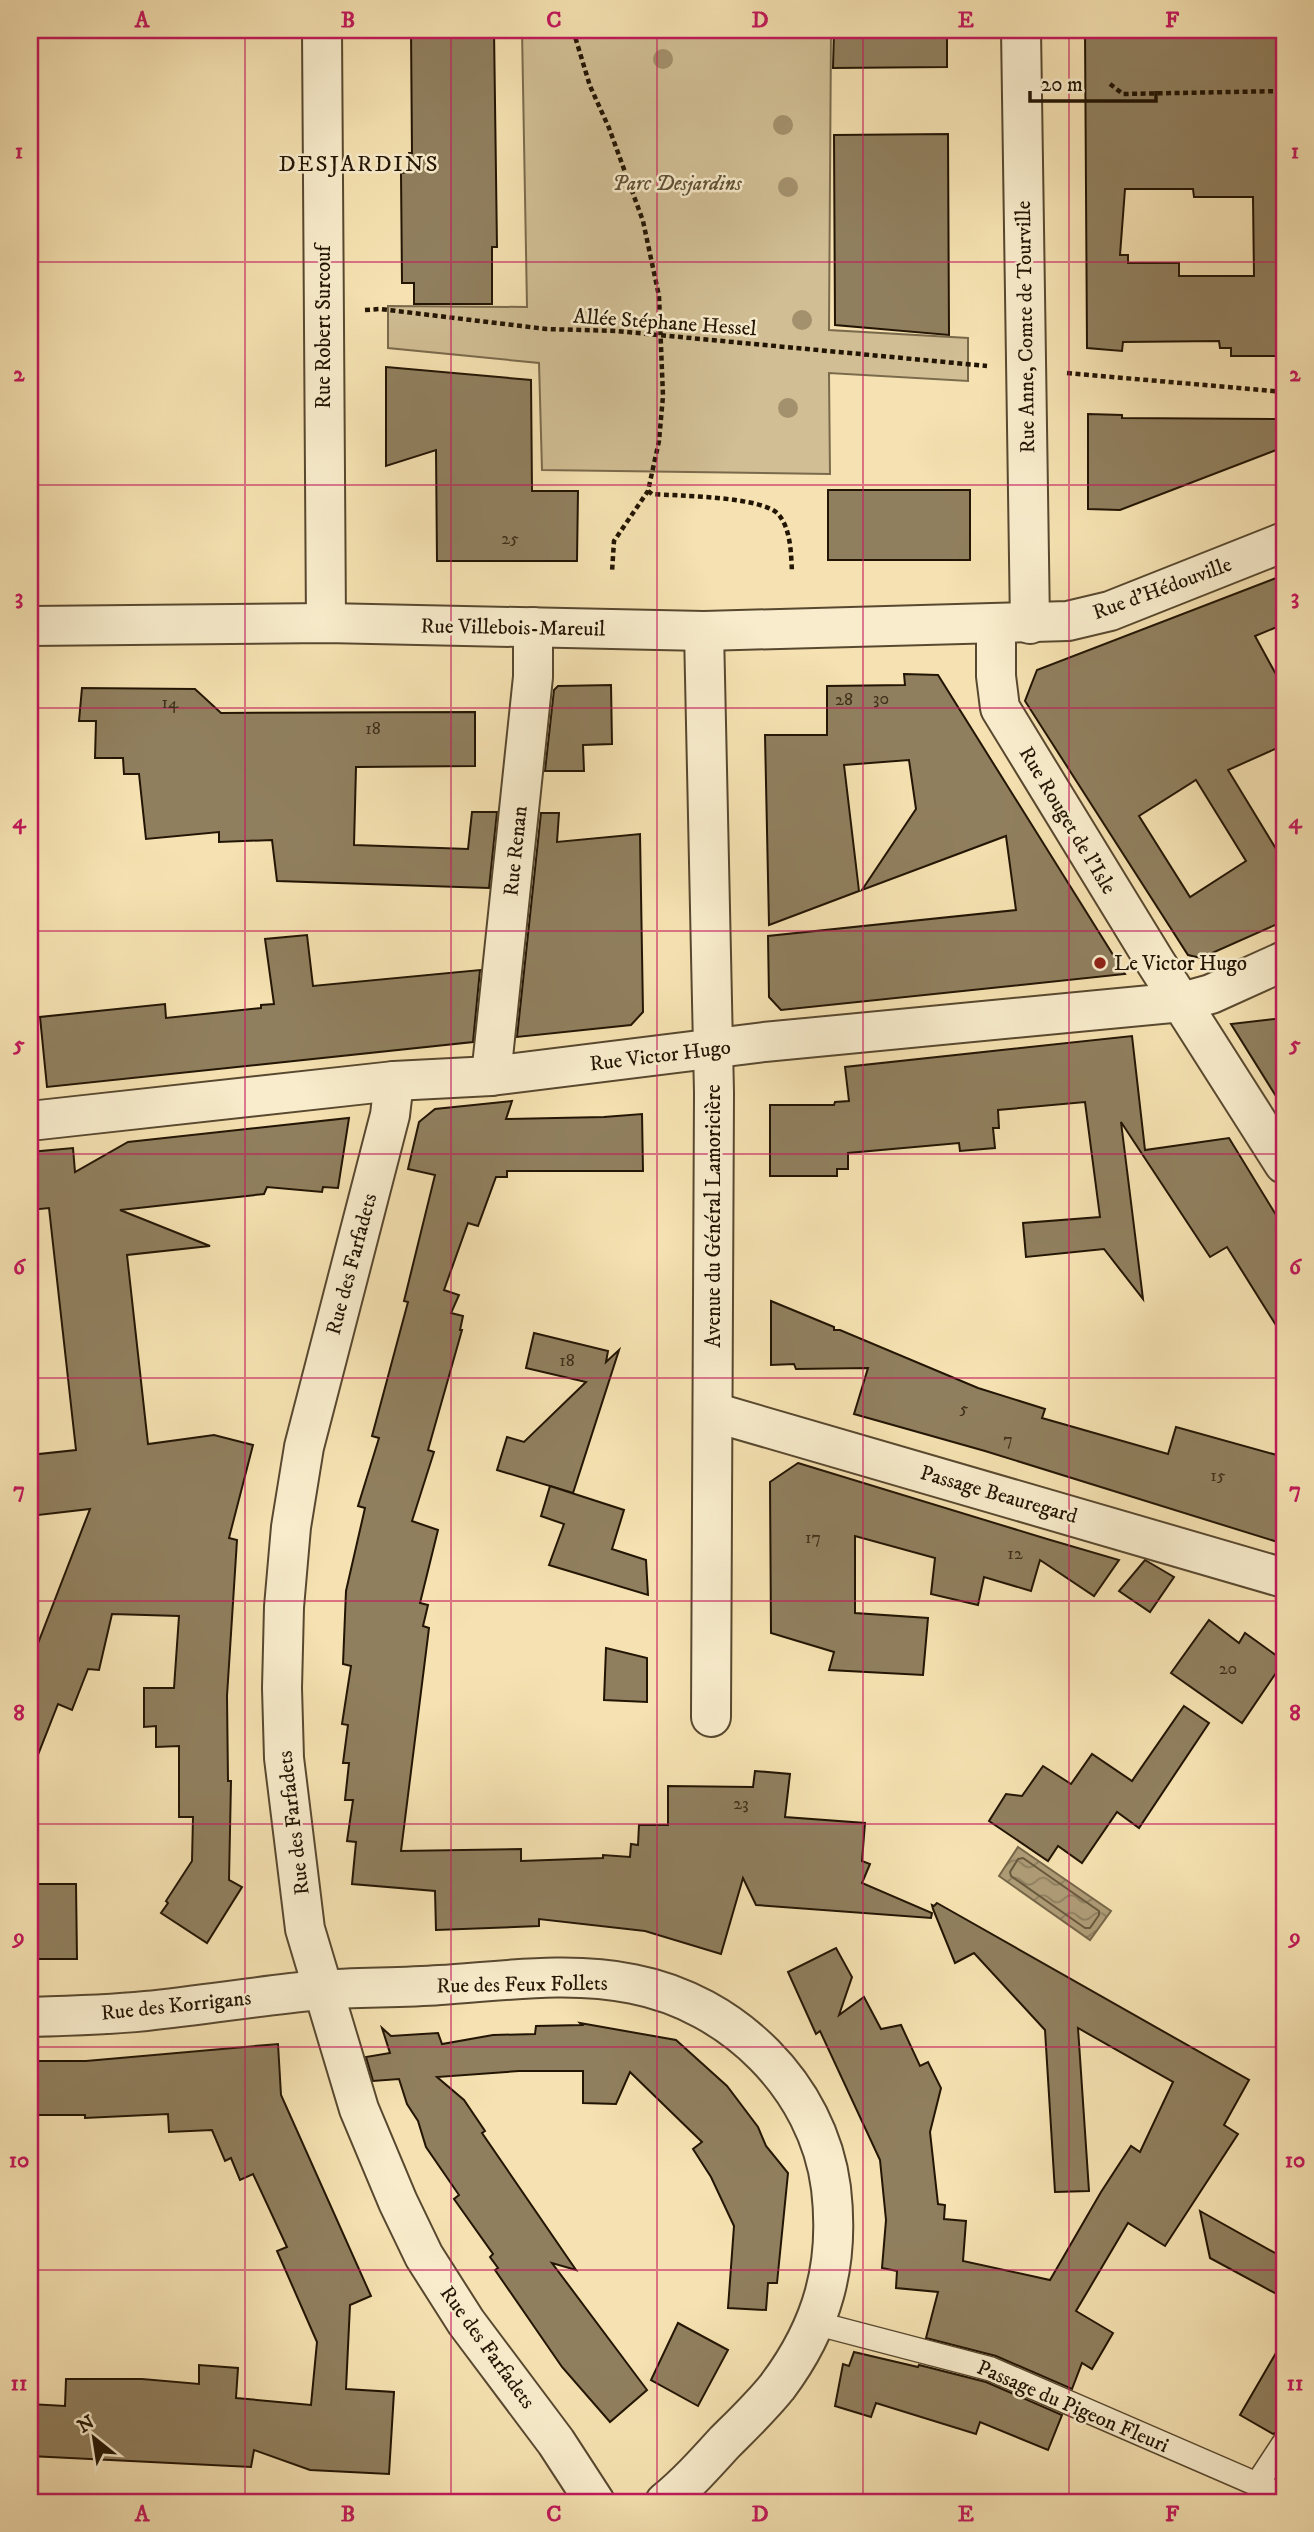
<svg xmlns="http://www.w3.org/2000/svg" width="1314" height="2532" font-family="'IM FELL DW Pica',serif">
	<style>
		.green { fill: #d1be94; stroke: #7a6a4c; stroke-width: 2 }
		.water { fill: url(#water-waves); stroke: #766648; stroke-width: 2 }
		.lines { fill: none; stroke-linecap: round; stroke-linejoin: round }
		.shore { stroke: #68583d; stroke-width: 2 }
		.building { fill: #907f5e; stroke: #231504; stroke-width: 2; fill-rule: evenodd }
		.lane-casing { stroke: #58482f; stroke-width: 26 }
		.street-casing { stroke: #58482f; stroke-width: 42 }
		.path { stroke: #231504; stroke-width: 4.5; stroke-dasharray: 5 3.5; stroke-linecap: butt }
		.lane { stroke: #f8eccc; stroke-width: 23 }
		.street { stroke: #f8eccc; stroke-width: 38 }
		.tree { fill: #a3916d }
		.grid { fill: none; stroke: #c2185b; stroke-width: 2; stroke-opacity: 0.55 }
		.poi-dot { fill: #8f2418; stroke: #f8eccc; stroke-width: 2.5 }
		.labels { text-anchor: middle; stroke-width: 5; stroke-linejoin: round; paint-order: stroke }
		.number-label { font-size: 18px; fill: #3e301a }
		.park-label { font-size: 21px; font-style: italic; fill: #605036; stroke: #f8eccc }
		.street-label { font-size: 21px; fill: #231504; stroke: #f8eccc }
		.poi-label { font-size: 21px; fill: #231504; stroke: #f8eccc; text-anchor: start }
		.neighbourhood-label { font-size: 23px; letter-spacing: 2px; fill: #231504; stroke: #f8eccc }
		.neatline { fill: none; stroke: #c2185b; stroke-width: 2.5 }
		.grid-label { font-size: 23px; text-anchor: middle; font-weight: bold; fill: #c2185b }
	</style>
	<defs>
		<pattern id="water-waves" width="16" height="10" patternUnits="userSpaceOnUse" patternTransform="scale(1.75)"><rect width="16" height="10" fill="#ae9c76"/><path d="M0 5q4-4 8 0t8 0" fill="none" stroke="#8d7e5f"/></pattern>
	</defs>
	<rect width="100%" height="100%" fill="#f5e1b1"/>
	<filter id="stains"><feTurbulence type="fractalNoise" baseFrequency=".00286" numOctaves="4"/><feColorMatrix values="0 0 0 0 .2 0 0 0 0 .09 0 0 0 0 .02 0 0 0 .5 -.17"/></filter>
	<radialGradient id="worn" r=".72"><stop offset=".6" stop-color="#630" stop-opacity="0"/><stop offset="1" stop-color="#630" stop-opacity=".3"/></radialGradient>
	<!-- green -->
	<polygon class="green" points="522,30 831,30 829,330 968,338 968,381 829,373 830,474 542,470 539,363 388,348 388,306 527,307"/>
	<!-- water -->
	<polygon class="water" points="1018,1847 1111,1911 1090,1940 999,1876"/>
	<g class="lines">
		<!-- shore -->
		<polygon class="shore" points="1023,1858 1099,1911 1099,1915 1090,1928 1085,1928 1011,1876 1010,1872 1018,1859"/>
	</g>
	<!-- building -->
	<g class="building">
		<polygon points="411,30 494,30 497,247 492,247 492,304 414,304 414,283 402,283 401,173 409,172 409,153 412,153"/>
		<polygon points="834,30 947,30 947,67 833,68"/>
		<path d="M 1085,30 L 1284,30 L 1284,356 L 1231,356 L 1231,348 L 1220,348 L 1219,341 L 1123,342 L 1122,351 L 1087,348 ZM 1125,189 L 1193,189 L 1194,197 L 1253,197 L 1254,276 L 1179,276 L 1179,263 L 1128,263 L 1128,255 L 1120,255 Z"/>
		<polygon points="948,134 949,335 835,325 834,135"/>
		<polygon points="386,367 531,380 532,491 578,491 577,561 437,561 436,450 386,466"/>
		<polygon points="1088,414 1122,415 1122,418 1284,419 1284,447 1120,510 1088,509"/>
		<rect x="828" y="490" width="142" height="70"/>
		<path d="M 1284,575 L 1284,624 L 1255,636 L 1284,689 L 1284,745 L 1228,770 L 1284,862 L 1284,921 L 1201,958 L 1188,955 L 1025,701 L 1037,670 ZM 1196,780 L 1246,861 L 1190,897 L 1139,816 Z"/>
		<polygon points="904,674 938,675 1125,974 781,1010 769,997 768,936 1016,910 1006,836 862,890 916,809 909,760 844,765 859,891 769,925 765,735 827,735 827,686 905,685"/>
		<polygon points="611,685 612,744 583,745 584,771 545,771 554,690 558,686"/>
		<polygon points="82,688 195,689 221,713 475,712 475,766 356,767 354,845 468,849 472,812 497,812 489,888 277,881 272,840 219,842 219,832 146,839 139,774 124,774 123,758 95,758 96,721 79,721"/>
		<polygon points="541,813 559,813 557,842 640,834 643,1012 631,1025 517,1037"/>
		<polygon points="307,935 313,986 480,970 473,1042 47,1087 40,1017 165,1004 166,1018 261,1008 261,1005 274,1004 265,939"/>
		<polygon points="1284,1018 1284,1109 1231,1024"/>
		<polygon points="1132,1036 1145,1150 1229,1138 1284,1228 1284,1338 1227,1247 1210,1257 1121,1122 1143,1299 1104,1249 1026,1257 1023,1223 1100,1217 1085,1102 998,1110 999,1128 993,1128 995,1148 960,1151 959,1143 848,1153 848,1169 837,1169 837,1176 770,1176 770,1105 834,1105 835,1102 849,1101 845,1067"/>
		<polygon points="512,1101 506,1119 604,1117 642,1114 643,1171 507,1171 507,1177 496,1177 478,1226 468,1223 444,1290 459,1295 451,1313 463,1316 460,1330 462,1330 428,1450 434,1452 412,1521 438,1530 420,1603 428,1605 423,1626 429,1628 401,1851 521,1849 521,1861 603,1858 603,1855 630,1857 631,1844 638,1845 639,1825 668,1825 668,1786 753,1787 755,1771 790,1774 785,1817 865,1823 862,1861 870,1864 862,1883 932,1913 931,1918 756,1905 743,1878 721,1954 645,1931 539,1919 539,1926 436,1930 435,1891 352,1884 356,1842 347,1841 353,1800 345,1800 349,1763 343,1763 348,1725 342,1724 351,1666 343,1664 346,1591 365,1508 358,1506 379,1438 372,1436 408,1302 404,1301 435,1175 408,1169 419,1122 435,1109"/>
		<polygon points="349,1118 338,1188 323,1187 322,1192 267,1187 264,1194 120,1210 210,1246 127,1255 148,1444 214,1435 253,1445 229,1538 237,1540 227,1696 228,1781 231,1781 229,1880 242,1887 207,1943 161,1913 168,1903 166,1901 192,1861 193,1817 179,1817 179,1746 156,1747 156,1726 144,1727 144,1688 174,1688 179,1616 112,1614 99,1670 88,1669 72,1710 58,1704 32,1770 30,1770 30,1664 90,1509 30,1516 30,1455 76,1450 49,1208 30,1210 30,1152 73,1148 75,1172 128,1142"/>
		<polygon points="771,1301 834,1327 834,1330 840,1330 978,1388 1045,1409 1042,1418 1168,1454 1176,1427 1284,1457 1284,1544 985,1451 854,1414 868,1368 796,1369 794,1364 771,1365"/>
		<polygon points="534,1333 608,1351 606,1362 619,1350 573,1493 497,1470 507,1437 524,1442 586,1382 526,1368"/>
		<polygon points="798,1463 1047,1539 1119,1560 1094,1596 1040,1560 1031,1591 984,1577 978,1605 931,1594 935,1558 855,1536 855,1613 928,1618 923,1675 829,1670 834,1652 771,1633 770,1482"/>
		<polygon points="550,1486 624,1510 612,1549 646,1560 648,1595 549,1565 564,1524 541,1516"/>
		<polygon points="1145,1560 1174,1577 1150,1612 1119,1591"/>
		<polygon points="1209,1620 1239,1643 1245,1633 1284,1661 1242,1723 1171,1673"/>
		<polygon points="606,1648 647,1658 647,1702 604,1700"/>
		<polygon points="1184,1706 1209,1723 1139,1828 1117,1812 1082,1863 1058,1846 1048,1861 989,1821 1006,1794 1022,1796 1043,1766 1071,1784 1092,1754 1132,1781"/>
		<polygon points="30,1884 76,1884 77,1959 30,1959"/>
		<polygon points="937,1903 1249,2080 1224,2125 1238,2134 1165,2246 1128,2223 1076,2311 1113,2333 1092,2369 1082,2363 1072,2389 996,2356 926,2338 938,2292 896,2288 897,2271 882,2268 886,2220 880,2160 820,2031 816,2034 788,1972 836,1948 852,1977 839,2015 864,1997 881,2029 901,2025 920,2066 928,2062 941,2088 930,2132 938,2204 945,2205 944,2219 966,2221 963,2261 1050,2280 1101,2192 1131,2146 1140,2152 1173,2082 1078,2028 1089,2191 1055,2192 1045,2030 974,1953 955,1963 933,1909 932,1905 934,1906"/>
		<polygon points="580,2023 676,2040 727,2086 758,2127 766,2146 788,2173 777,2283 768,2283 766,2310 728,2308 734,2226 711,2177 693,2149 702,2142 630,2072 616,2104 583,2103 583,2071 519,2071 437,2077 464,2100 485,2131 482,2133 576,2270 552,2263 647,2390 610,2422 562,2367 495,2270 498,2268 490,2257 493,2254 454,2199 459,2195 426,2147 418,2121 407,2104 399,2079 373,2081 366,2057 390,2053 382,2028 391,2036 438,2033 442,2044 493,2035 535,2034 536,2026 582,2025"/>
		<polygon points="278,2044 281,2095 371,2296 350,2305 346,2389 394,2392 389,2474 310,2470 254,2450 251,2467 30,2456 30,2404 65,2406 66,2379 142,2379 199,2384 199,2365 238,2368 236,2398 311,2405 317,2342 277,2251 287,2247 253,2174 240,2180 231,2158 225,2161 212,2130 169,2132 168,2114 85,2118 85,2115 30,2115 30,2061 86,2061"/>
		<polygon points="1200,2211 1284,2258 1284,2298 1210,2258"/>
		<polygon points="678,2323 728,2350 698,2406 651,2380"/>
		<polygon points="1284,2339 1284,2429 1273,2434 1240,2415"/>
		<polygon points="854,2352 918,2367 919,2365 986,2382 1062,2415 1048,2450 980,2422 976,2434 876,2403 871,2417 835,2406 843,2364 849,2366"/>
	</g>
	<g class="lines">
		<defs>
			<g id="lane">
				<polyline points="815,2323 991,2369 1284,2496"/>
				<polyline points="1257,2484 1284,2443"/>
			</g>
			<g id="street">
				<polyline points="322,30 326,623"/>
				<polyline points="1021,30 1030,624"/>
				<polyline points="996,624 996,676 1000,708 1156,963 1284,1164"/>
				<polyline points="30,626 326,623 704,631 1068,621 1110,611 1284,542"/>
				<polyline points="704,631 714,1093 711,1717"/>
				<polyline points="491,1076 533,677 533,627"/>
				<polyline points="394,1081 390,1115 304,1447 291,1527 284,1607 282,1688 284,1758 305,1929 359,2109 398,2202 424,2256 466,2322 556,2442 595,2502"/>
				<polyline points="30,1121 394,1081 491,1076 764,1042 1182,1002 1211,994 1284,961"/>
				<polyline points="713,1412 1284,1578"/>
				<path d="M 30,2017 C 68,2016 107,2015 146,2011 C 203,2005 260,1996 318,1990 C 359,1987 400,1988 440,1985 C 503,1981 571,1971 633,1984 C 732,2003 818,2086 831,2188 C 840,2264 823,2326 777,2387 C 761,2407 742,2425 724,2443 C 705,2464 687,2484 665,2502"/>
			</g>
		</defs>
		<!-- lane casing -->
		<use href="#lane" class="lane-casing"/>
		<!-- street casing -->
		<use href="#street" class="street-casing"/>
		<!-- path -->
		<g class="path">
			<polyline points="573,30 590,86 609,128 643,221 659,296 663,396 659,441 648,491 614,541 612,572"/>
			<polyline points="1110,84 1123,94 1284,91"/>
			<polyline points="365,310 380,309 546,329 616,331 987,366"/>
			<polyline points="1067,373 1284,392"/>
			<path d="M 648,491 L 652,494 C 677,496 764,496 779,515 C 791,530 791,554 792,572"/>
		</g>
		<!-- lane -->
		<use href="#lane" class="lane"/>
		<!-- street -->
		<use href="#street" class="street"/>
	</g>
	<!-- trees -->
	<g class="tree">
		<circle cx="663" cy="59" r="10"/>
		<circle cx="783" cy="125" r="10"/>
		<circle cx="788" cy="187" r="10"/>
		<circle cx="802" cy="320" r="10"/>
		<circle cx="788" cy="408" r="10"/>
	</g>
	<!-- grid -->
	<path class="grid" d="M 245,30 L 245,2502M 451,30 L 451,2502M 657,30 L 657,2502M 863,30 L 863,2502M 1069,30 L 1069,2502M 30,262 L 1284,262M 30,485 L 1284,485M 30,708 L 1284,708M 30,931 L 1284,931M 30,1154 L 1284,1154M 30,1378 L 1284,1378M 30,1601 L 1284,1601M 30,1824 L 1284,1824M 30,2047 L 1284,2047M 30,2270 L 1284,2270"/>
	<!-- markers -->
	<circle class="poi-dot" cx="1100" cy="963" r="7"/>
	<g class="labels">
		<!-- number labels -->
		<g class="number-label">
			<text x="510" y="544">25</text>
			<text x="881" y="704">30</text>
			<text x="844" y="705">28</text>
			<text x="170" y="708">14</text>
			<text x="373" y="734">18</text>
			<text x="567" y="1366">18</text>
			<text x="964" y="1414">5</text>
			<text x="1008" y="1445">7</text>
			<text x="1218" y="1481">15</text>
			<text x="813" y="1543">17</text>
			<text x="1015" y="1559">12</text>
			<text x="1228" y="1674">20</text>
			<text x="741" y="1809">23</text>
		</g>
		<!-- park labels -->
		<g class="park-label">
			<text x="677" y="190">Parc Desjardins</text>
		</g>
		<!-- street labels -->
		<g class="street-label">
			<text transform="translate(665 322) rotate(4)" y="7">Allée Stéphane Hessel</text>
			<text transform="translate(323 327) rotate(-90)" y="7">Rue Robert Surcouf</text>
			<text transform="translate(1025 327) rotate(-91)" y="7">Rue Anne, Comte de Tourville</text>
			<text transform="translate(1162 588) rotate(-20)" y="7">Rue d'Hédouville</text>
			<text transform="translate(513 627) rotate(1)" y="7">Rue Villebois-Mareuil</text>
			<text transform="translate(1068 820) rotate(59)" y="7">Rue Rouget de l'Isle</text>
			<text transform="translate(515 851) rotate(-84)" y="7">Rue Renan</text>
			<text transform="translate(660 1055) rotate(-7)" y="7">Rue Victor Hugo</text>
			<text transform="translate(713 1216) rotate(-90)" y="7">Avenue du Général Lamoricière</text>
			<text transform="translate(351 1264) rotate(-75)" y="7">Rue des Farfadets</text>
			<text transform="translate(999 1494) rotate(16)" y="7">Passage Beauregard</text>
			<text transform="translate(293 1823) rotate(-97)" y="7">Rue des Farfadets</text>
			<text transform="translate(522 1984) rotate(-1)" y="7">Rue des Feux Follets</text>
			<text transform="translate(176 2005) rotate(-6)" y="7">Rue des Korrigans</text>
			<text transform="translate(488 2347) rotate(54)" y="7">Rue des Farfadets</text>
			<text transform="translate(1073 2406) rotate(23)" y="7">Passage du Pigeon Fleuri</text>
		</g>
		<!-- poi labels -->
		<g class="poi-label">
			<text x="1114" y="970">Le Victor Hugo</text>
		</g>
		<!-- neighbourhood labels -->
		<g class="neighbourhood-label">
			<text x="359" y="171">DESJARDINS</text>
		</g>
	</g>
	<!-- margin -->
	<rect width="1314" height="2532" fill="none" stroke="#f5e1b1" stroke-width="77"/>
	<!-- north arrow -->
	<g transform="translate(94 2438) rotate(330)" stroke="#f8eccc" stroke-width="5" paint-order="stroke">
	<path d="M0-5L12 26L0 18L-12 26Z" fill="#231504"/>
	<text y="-10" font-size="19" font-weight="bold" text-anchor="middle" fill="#231504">N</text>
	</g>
	<!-- scale -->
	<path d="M1030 91v10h126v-10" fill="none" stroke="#231504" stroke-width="3.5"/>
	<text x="1041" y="91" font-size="21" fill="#231504" stroke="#f8eccc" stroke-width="5" paint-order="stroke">20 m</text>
	<rect x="38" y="38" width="1238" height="2456" class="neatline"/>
	<g class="grid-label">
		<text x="142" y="27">A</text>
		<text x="348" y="27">B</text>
		<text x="554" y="27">C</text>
		<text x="760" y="27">D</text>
		<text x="966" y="27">E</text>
		<text x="1172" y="27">F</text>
		<text x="19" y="158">1</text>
		<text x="1295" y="158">1</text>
		<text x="19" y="381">2</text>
		<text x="1295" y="381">2</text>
		<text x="19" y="604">3</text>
		<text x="1295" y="604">3</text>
		<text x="19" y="828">4</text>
		<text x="1295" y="828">4</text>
		<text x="19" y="1051">5</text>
		<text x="1295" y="1051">5</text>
		<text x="19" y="1274">6</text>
		<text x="1295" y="1274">6</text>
		<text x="19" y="1497">7</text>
		<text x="1295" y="1497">7</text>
		<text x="19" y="1720">8</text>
		<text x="1295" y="1720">8</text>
		<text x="19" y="1944">9</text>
		<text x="1295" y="1944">9</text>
		<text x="19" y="2167">10</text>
		<text x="1295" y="2167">10</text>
		<text x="19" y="2390">11</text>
		<text x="1295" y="2390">11</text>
		<text x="142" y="2521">A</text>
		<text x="348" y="2521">B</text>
		<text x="554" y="2521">C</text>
		<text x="760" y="2521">D</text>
		<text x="966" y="2521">E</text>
		<text x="1172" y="2521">F</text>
	</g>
	<rect width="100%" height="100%" filter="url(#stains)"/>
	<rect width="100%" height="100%" fill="url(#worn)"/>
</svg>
